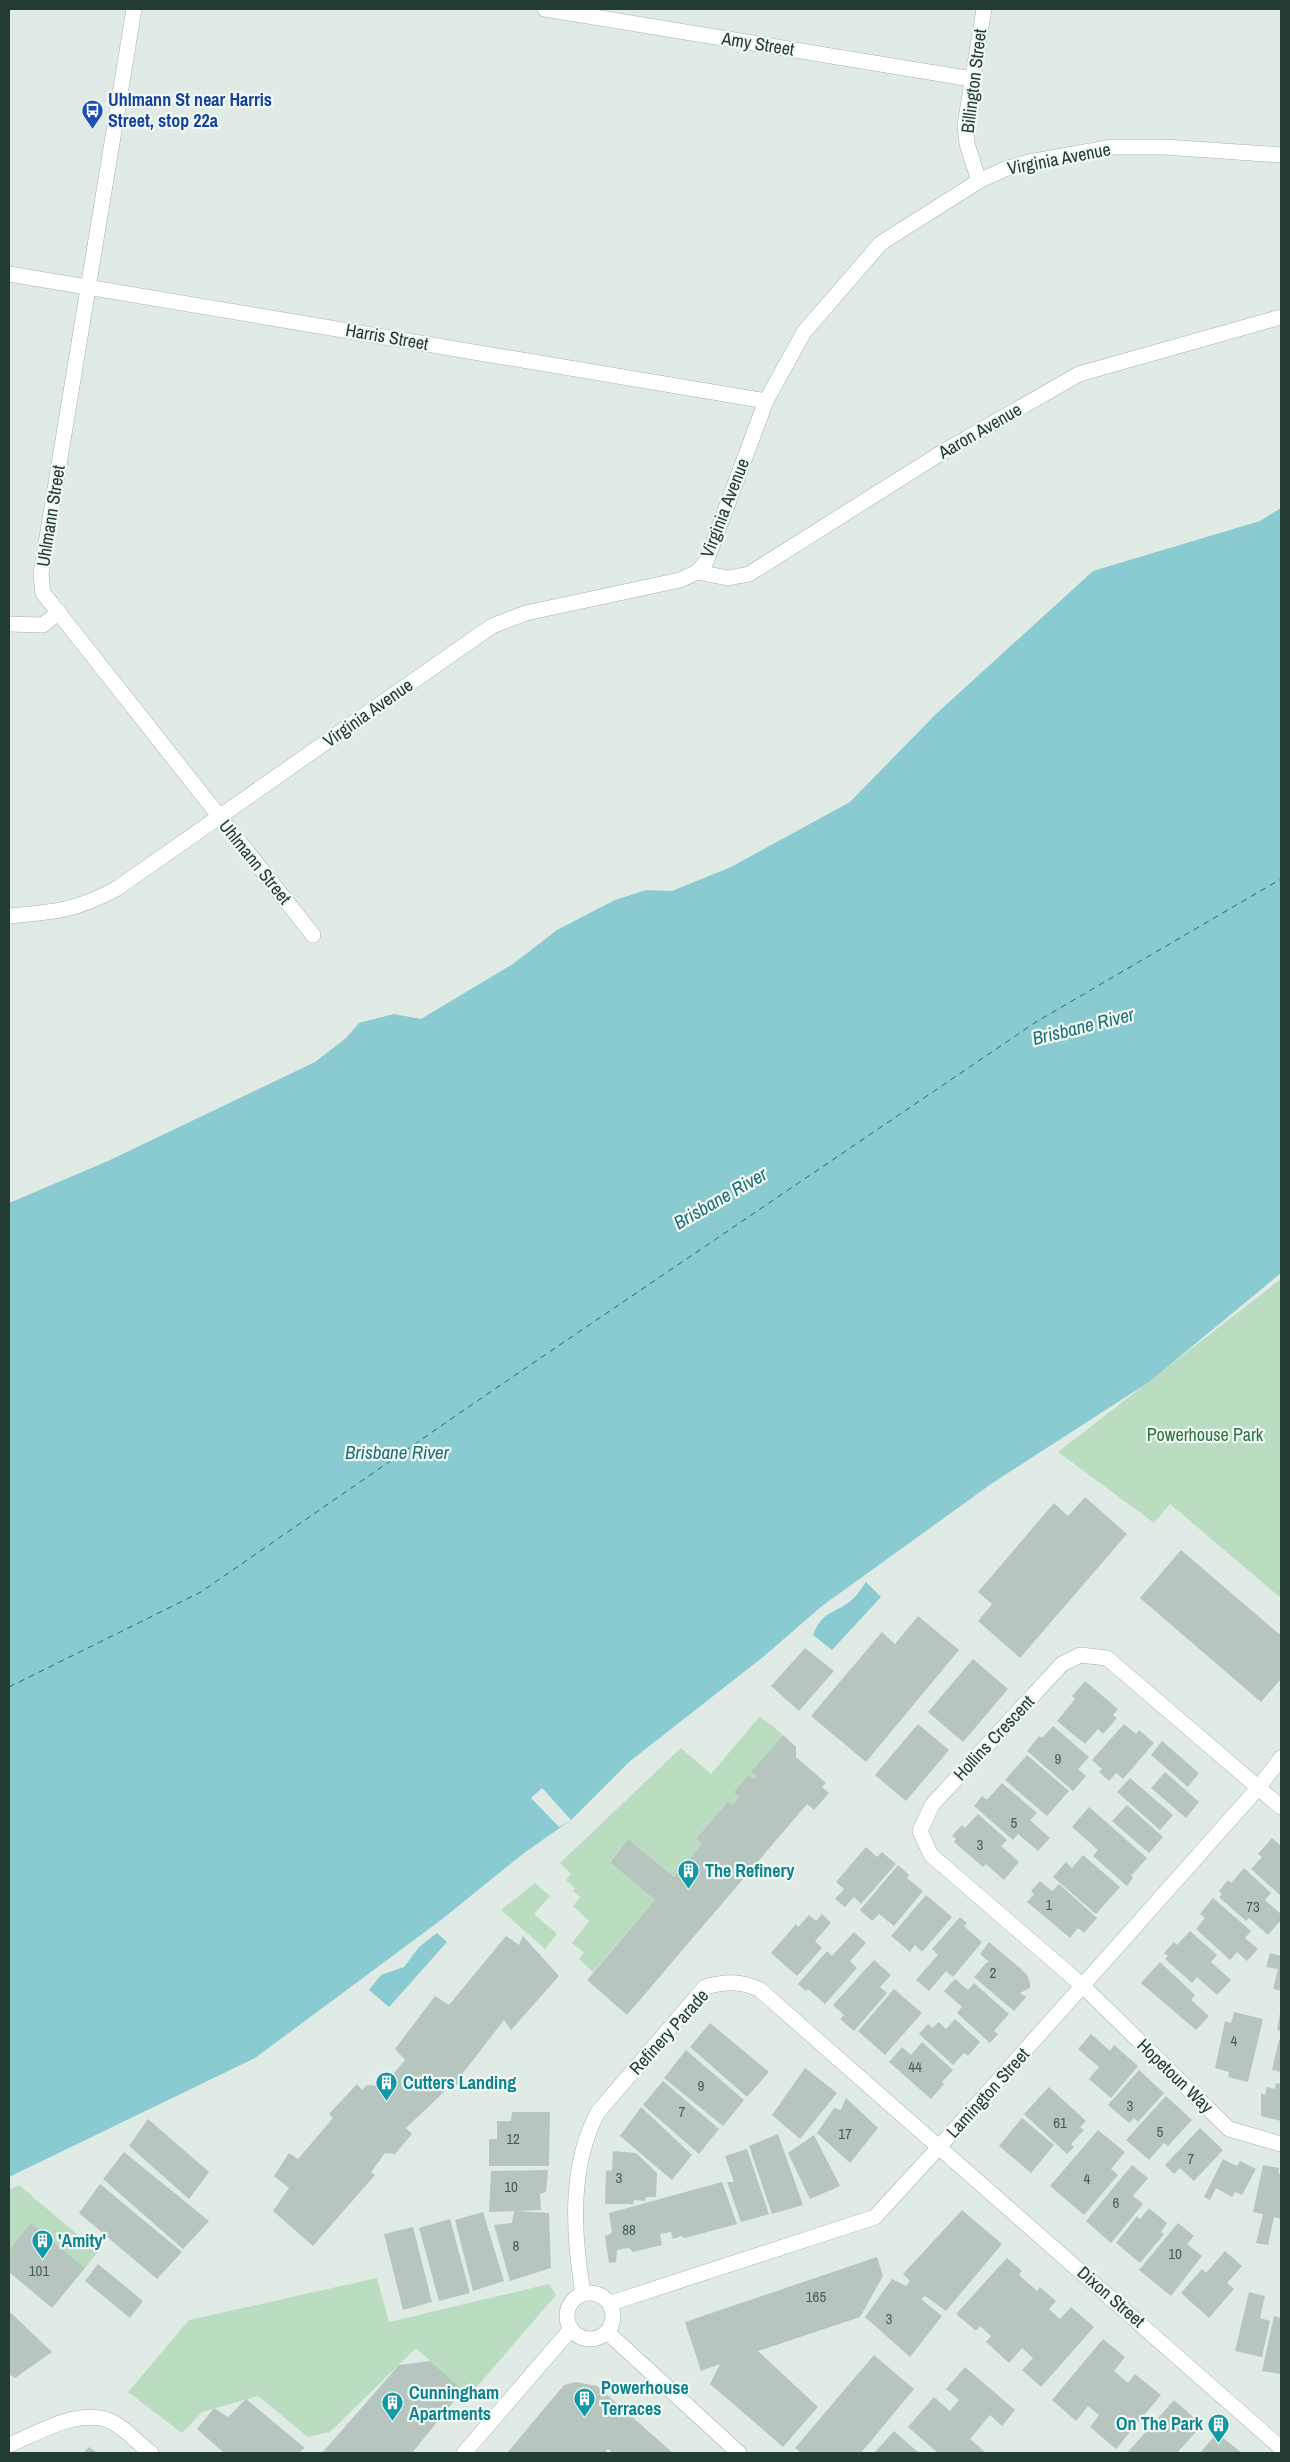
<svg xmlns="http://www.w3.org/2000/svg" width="1290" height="2462" font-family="'Archivo Narrow',sans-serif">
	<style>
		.green { fill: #badcc1 }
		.water { fill: #89cbd0 }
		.pier { fill: #e1ebe6 }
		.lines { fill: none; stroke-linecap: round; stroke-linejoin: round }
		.ferry { stroke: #1c6f77; stroke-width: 1; stroke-dasharray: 6 5; stroke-linecap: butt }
		.building { fill: #b6c6bf }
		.street-casing { stroke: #a4b3ad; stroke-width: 16 }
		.secondary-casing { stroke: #a0b7ad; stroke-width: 16 }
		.street { stroke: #fff; stroke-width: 15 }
		.secondary { stroke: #fff; stroke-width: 15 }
		.labels { text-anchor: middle; stroke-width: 4.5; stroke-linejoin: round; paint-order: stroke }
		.number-label { font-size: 15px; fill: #475e56 }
		.street-label { font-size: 18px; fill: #223c33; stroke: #f1f8f4 }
		.transit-label { font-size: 18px; font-weight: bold; fill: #164399; stroke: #f1f8f4; text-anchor: start }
		.park-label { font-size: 18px; fill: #2c7242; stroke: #f1f8f4 }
		.culture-label { font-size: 18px; font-weight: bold; fill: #0d838f; stroke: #f1f8f4; text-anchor: start }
		.water-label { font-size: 19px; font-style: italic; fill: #1c6f77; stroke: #f1f8f4 }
	</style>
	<rect width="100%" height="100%" fill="#e1ebe6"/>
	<!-- green -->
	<g class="green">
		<polygon points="1281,1279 1281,1598 1170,1504 1154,1523 1058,1452"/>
		<polygon points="760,1716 783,1735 752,1772 757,1776 754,1779 749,1775 735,1792 739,1797 733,1805 728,1801 696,1839 702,1844 674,1877 628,1839 610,1861 655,1900 593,1972 579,1959 584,1953 572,1943 589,1921 573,1906 580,1897 573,1891 575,1888 566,1880 571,1874 560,1863 681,1748 711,1774"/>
		<polygon points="535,1883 550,1896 534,1914 557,1934 545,1949 501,1910"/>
		<polygon points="19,2185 98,2252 85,2268 31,2223 9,2250 9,2190"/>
		<polygon points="377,2278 389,2322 549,2284 556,2295 469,2396 416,2348 330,2432 308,2437 258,2396 202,2412 182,2433 128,2392 189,2320"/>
	</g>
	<!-- water -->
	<g class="water">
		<polygon points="1281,508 1281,1273 1149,1382 991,1484 822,1606 763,1657 629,1762 571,1820 524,1853 441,1920 255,2058 9,2177 9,1203 108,1161 315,1062 346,1038 359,1023 394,1014 421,1019 513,964 557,930 615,900 646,890 672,891 731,867 850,802 936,714 1093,571 1260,521"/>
		<path d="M 866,1582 L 881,1597 L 832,1650 L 813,1635 C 823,1609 837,1614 854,1598 C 858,1594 862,1587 866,1582 Z"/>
		<polygon points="437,1933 447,1942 389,2007 369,1990 381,1975 404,1967 419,1947"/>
	</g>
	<!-- pier -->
	<polygon class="pier" points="542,1788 571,1820 559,1827 531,1798"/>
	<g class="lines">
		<!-- ferry -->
		<polyline class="ferry" points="9,1687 201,1592 480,1399 1036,1022 1281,879"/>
	</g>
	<!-- building -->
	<g class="building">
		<polygon points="1085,1497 1127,1534 1020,1658 978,1621 992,1604 978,1592 1054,1503 1068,1516"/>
		<polygon points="1181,1550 1279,1634 1281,1632 1281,1679 1261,1702 1140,1598"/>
		<polygon points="918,1616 959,1650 866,1762 811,1716 882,1632 895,1644"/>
		<polygon points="805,1648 834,1671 799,1711 771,1686"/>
		<polygon points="973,1659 1008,1689 963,1742 928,1712"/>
		<polygon points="1085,1681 1118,1709 1113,1715 1117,1718 1103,1734 1098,1729 1085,1744 1057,1721 1075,1699 1072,1696"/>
		<polygon points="918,1724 949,1750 906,1801 875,1775"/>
		<polygon points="1124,1724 1136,1734 1139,1730 1154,1743 1123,1779 1116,1773 1109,1781 1099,1772 1102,1769 1092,1760"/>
		<polygon points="1053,1726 1089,1757 1078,1769 1086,1776 1073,1791 1027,1751 1039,1736 1042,1738"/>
		<polygon points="783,1735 796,1747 796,1757 826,1783 822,1787 829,1793 814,1810 807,1804 627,2015 587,1980 655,1900 610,1862 628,1839 674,1877 702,1844 696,1839 728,1801 733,1805 739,1797 734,1792 749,1775 754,1779 757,1776 751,1772"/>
		<polygon points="1162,1741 1199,1773 1188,1787 1151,1755"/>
		<polygon points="1027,1755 1069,1791 1047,1816 1005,1780"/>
		<polygon points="1165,1772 1199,1802 1186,1818 1151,1788"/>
		<polygon points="1130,1778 1173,1815 1160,1830 1117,1792"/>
		<polygon points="1002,1783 1037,1813 1030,1820 1050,1838 1038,1851 1018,1834 1013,1840 974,1806 982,1796 987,1800"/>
		<polygon points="1127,1805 1163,1837 1149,1853 1112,1821"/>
		<polygon points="1089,1807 1147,1858 1131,1876 1133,1878 1127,1886 1093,1856 1098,1850 1072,1827"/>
		<polygon points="978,1814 1007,1840 1001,1846 1019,1862 1004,1880 986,1864 983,1867 954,1842 956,1839 952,1836 962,1825 965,1828"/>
		<polygon points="1272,1838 1281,1846 1281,1896 1251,1869 1262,1857 1258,1854"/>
		<polygon points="866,1847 877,1857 882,1852 896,1864 861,1904 854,1897 845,1907 835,1899 844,1889 836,1882"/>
		<polygon points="1083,1855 1120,1887 1096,1914 1053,1877 1066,1862 1072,1868"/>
		<polygon points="898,1865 909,1875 907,1878 923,1891 894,1926 879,1914 872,1921 860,1910"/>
		<polygon points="1244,1868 1271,1893 1265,1900 1281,1914 1281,1920 1268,1935 1249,1918 1246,1921 1219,1897 1222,1894 1219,1891 1228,1880 1231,1883"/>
		<polygon points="1040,1881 1052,1891 1059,1884 1097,1918 1084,1933 1078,1928 1070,1938 1027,1902 1034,1894 1031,1891"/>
		<polygon points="926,1895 952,1917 922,1952 915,1945 910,1952 891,1936"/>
		<polygon points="1213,1898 1251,1931 1245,1938 1258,1949 1247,1961 1237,1952 1230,1960 1196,1929 1205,1918 1200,1914"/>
		<polygon points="822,1914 831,1923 815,1941 822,1948 797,1976 771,1953 796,1924 798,1927 809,1915 816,1921"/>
		<polygon points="960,1917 967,1923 964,1926 982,1942 953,1977 946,1971 929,1991 916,1980 938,1955 932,1949"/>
		<polygon points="1190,1931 1217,1955 1211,1962 1231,1980 1217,1995 1197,1977 1192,1983 1165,1959 1168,1956 1164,1953 1174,1942 1177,1945"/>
		<polygon points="854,1932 866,1943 850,1961 857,1968 825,2004 808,1989 806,1991 798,1984 827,1951 832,1956"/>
		<polygon points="506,1936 519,1945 523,1936 559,1976 511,2030 504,2020 463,2073 463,2079 451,2090 446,2090 406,2128 412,2134 395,2154 385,2153 371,2172 375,2175 313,2246 273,2211 289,2188 274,2176 289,2153 298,2159 333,2118 329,2114 357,2084 362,2090 367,2085 383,2086 405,2060 395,2049 435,1996 449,2005"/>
		<polygon points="989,1942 1020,1968 1027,1975 1030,1983 1030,1988 1020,1993 1026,1997 1014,2011 974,1977 986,1963 989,1962 980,1954"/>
		<polygon points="1270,1953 1281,1956 1281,1991 1273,1989 1278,1969 1266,1967"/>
		<polygon points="874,1960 891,1975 880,1987 887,1993 854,2031 840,2019 844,2015 833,2005"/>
		<polygon points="1160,1962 1195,1995 1191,2000 1209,2016 1196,2030 1141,1983"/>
		<polygon points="955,1979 968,1990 974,1983 1009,2014 994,2031 998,2034 990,2043 957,2013 962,2007 944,1991"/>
		<polygon points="894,1989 922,2013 885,2055 858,2031"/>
		<polygon points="1234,2012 1263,2019 1248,2082 1228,2077 1229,2072 1215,2068 1225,2021 1231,2023"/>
		<polygon points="1280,2013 1281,2013 1281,2031 1277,2030"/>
		<polygon points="955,2019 980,2042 968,2056 964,2053 953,2065 919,2034 928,2024 932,2028 939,2022 946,2029"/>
		<polygon points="710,2023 769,2072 747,2097 690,2047"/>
		<polygon points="1091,2034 1110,2051 1114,2045 1138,2066 1111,2098 1089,2079 1099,2067 1078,2049"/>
		<polygon points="1279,2040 1281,2040 1281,2072 1272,2070"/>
		<polygon points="922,2042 953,2070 942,2082 944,2084 931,2099 889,2062 902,2047 911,2055"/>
		<polygon points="686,2050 744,2100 723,2126 664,2078"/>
		<polygon points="805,2068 837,2093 800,2139 772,2115"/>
		<polygon points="1139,2070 1164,2093 1138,2122 1134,2118 1129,2123 1108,2105"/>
		<polygon points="663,2081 719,2129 699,2154 643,2105"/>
		<polygon points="1276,2083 1281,2084 1281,2121 1261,2116 1261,2093 1265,2095 1267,2087 1275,2089"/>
		<polygon points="1049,2087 1086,2121 1080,2127 1084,2130 1071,2144 1074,2147 1067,2154 1024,2114"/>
		<polygon points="1166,2096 1192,2120 1168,2146 1164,2143 1149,2160 1126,2140"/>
		<polygon points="846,2098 878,2128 850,2163 817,2133 834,2108 841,2110"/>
		<polygon points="641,2107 692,2155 672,2180 620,2136"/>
		<polygon points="512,2112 550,2112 549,2166 489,2166 489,2139 497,2139 497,2121 511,2121"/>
		<polygon points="1022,2118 1054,2145 1031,2173 999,2146"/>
		<polygon points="148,2119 209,2172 189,2199 129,2146"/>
		<polygon points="1200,2128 1223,2150 1194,2181 1180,2168 1174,2174 1165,2165"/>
		<polygon points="1098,2130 1125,2152 1111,2169 1118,2175 1084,2215 1050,2186"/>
		<polygon points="778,2134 803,2205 772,2214 749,2146"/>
		<polygon points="814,2135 840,2186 810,2199 788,2153"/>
		<polygon points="747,2149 769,2214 741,2222 727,2182 734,2182 725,2156"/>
		<polygon points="613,2151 636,2153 657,2173 656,2197 646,2197 645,2201 634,2200 633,2204 605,2204 606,2171 612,2170"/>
		<polygon points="124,2152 209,2221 183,2249 103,2179"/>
		<polygon points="1223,2159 1237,2166 1240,2161 1256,2169 1242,2195 1235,2192 1232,2197 1216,2188 1210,2200 1204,2197"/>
		<polygon points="1132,2165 1148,2178 1133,2196 1143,2204 1111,2243 1086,2221"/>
		<polygon points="1263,2165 1279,2168 1278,2173 1281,2174 1281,2219 1274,2217 1268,2245 1256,2243 1263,2214 1253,2212"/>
		<polygon points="548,2170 546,2192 540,2194 541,2210 516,2211 549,2213 551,2268 510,2281 494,2225 512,2223 514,2211 489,2212 491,2171"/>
		<polygon points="722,2182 737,2224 685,2238 681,2236 673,2239 671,2232 660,2234 662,2245 633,2252 629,2248 617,2250 616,2262 609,2263 605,2236 612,2233 609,2213"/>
		<polygon points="100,2184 182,2252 157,2279 79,2213"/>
		<polygon points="1149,2208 1167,2223 1161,2232 1164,2234 1140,2263 1116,2243 1137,2216 1140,2219"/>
		<polygon points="962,2210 1002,2244 946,2311 925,2296 921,2299 942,2316 910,2357 865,2317 892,2279 906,2286 910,2281 903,2274"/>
		<polygon points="483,2212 504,2281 473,2291 455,2220"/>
		<polygon points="450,2219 470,2293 439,2301 419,2228"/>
		<polygon points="31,2223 85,2268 52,2308 9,2272 9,2250"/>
		<polygon points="1178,2223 1194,2236 1187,2244 1202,2256 1171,2296 1139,2270"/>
		<polygon points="413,2227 432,2302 403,2310 384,2234"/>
		<polygon points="1225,2251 1242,2266 1227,2283 1234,2289 1209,2318 1181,2293 1202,2269 1206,2273"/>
		<polygon points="877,2257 883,2276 860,2317 758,2351 818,2407 783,2447 710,2384 720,2364 701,2371 685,2322"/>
		<polygon points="1007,2258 1022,2271 1019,2275 1037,2291 1040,2287 1056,2301 1049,2309 1060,2319 1071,2307 1094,2327 1041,2387 1022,2370 1033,2358 1022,2348 1009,2363 986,2342 991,2336 980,2326 976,2331 956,2314"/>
		<polygon points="98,2264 143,2301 130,2318 85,2281"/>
		<polygon points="1249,2292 1265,2296 1260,2318 1270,2321 1262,2357 1235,2351"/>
		<polygon points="9,2311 52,2352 15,2378 9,2374"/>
		<polygon points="1274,2316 1281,2318 1281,2374 1262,2371"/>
		<polygon points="1103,2339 1125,2357 1114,2371 1128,2383 1135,2374 1161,2395 1116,2449 1090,2427 1099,2415 1088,2406 1076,2421 1052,2400"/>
		<polygon points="874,2355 914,2389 861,2453 801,2453 795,2448"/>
		<polygon points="430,2361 463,2390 412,2453 322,2453 399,2365"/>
		<polygon points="965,2367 1015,2410 1002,2426 990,2415 970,2439 986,2453 938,2453 908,2427 934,2397 950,2411 959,2400 946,2389"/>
		<polygon points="576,2382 597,2386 673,2453 613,2453 608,2449 604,2453 507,2453 564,2385"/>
		<polygon points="246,2399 305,2448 299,2453 224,2453 197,2429 214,2408 228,2417"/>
		<polygon points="1174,2400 1202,2425 1177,2453 1127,2453"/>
		<polygon points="894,2431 919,2453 874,2453"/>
		<polygon points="1217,2433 1242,2453 1200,2453"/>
		<polygon points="89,2447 98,2453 83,2453"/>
	</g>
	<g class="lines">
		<defs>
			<g id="street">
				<polyline points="134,9 41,574 43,593 313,935"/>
				<polyline points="545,9 972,79"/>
				<polyline points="979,181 967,144 965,125 984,9"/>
				<polyline points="9,274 766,401"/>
				<polyline points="697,572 728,578 749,574 941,453 1079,374 1281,317"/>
				<polyline points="9,624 43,625 59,612"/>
				<path d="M 9,916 C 54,912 75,911 116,889 L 492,626 L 526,613 L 680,580 L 697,572 L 706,562 L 766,401 L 804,332 L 881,243 L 979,181 L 1005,169 L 1029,162 L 1113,147 L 1165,147 L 1281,155"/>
				<polyline points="1281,1807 1107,1658 1080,1655 1062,1664 932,1805 920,1831 931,1855 1083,1986 1229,2129 1281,2144"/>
				<path d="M 583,2293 C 573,2234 569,2166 598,2112 L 705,1987 C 726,1981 739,1981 759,1989 L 1281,2448"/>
				<polyline points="607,2332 739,2453"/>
				<path d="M 9,2445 C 38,2433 76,2409 108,2420 C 123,2426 138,2443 151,2453"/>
			</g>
			<g id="secondary">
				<circle cx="590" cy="2316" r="23"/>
				<polyline points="611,2303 875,2217 940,2146 1259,1787 1281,1758"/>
				<polyline points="464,2453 571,2329"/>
			</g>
		</defs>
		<!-- street casing -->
		<use href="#street" class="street-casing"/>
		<!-- secondary casing -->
		<use href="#secondary" class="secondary-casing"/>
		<!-- street -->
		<use href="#street" class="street"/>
		<!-- secondary -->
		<use href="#secondary" class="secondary"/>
	</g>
	<!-- icons -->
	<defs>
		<symbol id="bus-pin" viewBox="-11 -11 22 30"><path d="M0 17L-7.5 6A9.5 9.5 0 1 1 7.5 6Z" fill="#1a4fb4" stroke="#f1f8f4"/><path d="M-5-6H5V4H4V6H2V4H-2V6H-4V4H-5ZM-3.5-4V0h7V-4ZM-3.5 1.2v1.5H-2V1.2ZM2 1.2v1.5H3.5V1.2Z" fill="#fff"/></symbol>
		<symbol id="building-pin" viewBox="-11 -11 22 30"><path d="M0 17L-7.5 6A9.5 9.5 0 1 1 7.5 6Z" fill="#0f9aa8" stroke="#f1f8f4"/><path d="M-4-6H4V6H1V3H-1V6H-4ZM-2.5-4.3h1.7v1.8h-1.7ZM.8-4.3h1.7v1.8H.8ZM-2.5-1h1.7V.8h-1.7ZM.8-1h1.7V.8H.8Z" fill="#fff"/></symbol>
	</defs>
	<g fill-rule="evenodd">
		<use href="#bus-pin" x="80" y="98" width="25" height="34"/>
		<use href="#building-pin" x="676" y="1858" width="25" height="34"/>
		<use href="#building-pin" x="374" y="2070" width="25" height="34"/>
		<use href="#building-pin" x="30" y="2228" width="25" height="34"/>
		<use href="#building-pin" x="572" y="2386" width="25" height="34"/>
		<use href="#building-pin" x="380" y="2390" width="25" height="34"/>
		<use href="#building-pin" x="1206" y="2412" width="25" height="34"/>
	</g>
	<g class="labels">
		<!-- number labels -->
		<g class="number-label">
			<text x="1058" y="1764">9</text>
			<text x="1014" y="1828">5</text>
			<text x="980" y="1850">3</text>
			<text x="1049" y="1910">1</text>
			<text x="1253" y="1912">73</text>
			<text x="993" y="1978">2</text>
			<text x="1234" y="2046">4</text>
			<text x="915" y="2072">44</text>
			<text x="701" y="2091">9</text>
			<text x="1130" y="2111">3</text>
			<text x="682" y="2117">7</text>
			<text x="1060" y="2128">61</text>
			<text x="1160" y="2137">5</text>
			<text x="845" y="2139">17</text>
			<text x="513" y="2144">12</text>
			<text x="1191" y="2164">7</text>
			<text x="619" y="2183">3</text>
			<text x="1087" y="2184">4</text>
			<text x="511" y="2192">10</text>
			<text x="1116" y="2208">6</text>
			<text x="629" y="2235">88</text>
			<text x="516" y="2251">8</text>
			<text x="1175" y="2259">10</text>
			<text x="39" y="2276">101</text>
			<text x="816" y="2302">165</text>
			<text x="889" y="2324">3</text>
		</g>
		<!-- street labels -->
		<g class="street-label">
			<text transform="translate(758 44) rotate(9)" y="6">Amy Street</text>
			<text transform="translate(974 81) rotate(-83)" y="6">Billington Street</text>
			<text transform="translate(1059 159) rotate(-11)" y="6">Virginia Avenue</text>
			<text transform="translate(387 337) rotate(10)" y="6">Harris Street</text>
			<text transform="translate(980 431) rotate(-30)" y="6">Aaron Avenue</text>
			<text transform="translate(725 508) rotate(-69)" y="6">Virginia Avenue</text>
			<text transform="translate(51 516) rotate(-81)" y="6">Uhlmann Street</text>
			<text transform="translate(368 713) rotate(-35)" y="6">Virginia Avenue</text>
			<text transform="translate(255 862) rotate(51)" y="6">Uhlmann Street</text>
			<text transform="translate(994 1738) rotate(-47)" y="6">Hollins Crescent</text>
			<text transform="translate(669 2032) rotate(-48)" y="6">Refinery Parade</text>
			<text transform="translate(1175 2076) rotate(44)" y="6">Hopetoun Way</text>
			<text transform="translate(988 2093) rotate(-48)" y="6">Lamington Street</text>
			<text transform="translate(1111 2297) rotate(41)" y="6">Dixon Street</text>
		</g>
		<!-- transit labels -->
		<g class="transit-label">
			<text x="108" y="106">Uhlmann St near Harris<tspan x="108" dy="21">Street, stop 22a</tspan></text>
		</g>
		<!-- park labels -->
		<g class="park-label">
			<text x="1205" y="1441">Powerhouse Park</text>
		</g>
		<!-- culture labels -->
		<g class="culture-label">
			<text x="705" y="1877">The Refinery</text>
			<text x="403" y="2089">Cutters Landing</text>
			<text x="58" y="2247">'Amity'</text>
			<text x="601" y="2394">Powerhouse<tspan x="601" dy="21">Terraces</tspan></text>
			<text x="409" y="2399">Cunningham<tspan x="409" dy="21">Apartments</tspan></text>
			<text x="1203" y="2430" text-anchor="end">On The Park</text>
		</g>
		<!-- water labels -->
		<g class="water-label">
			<text transform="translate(1083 1026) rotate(-14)" y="7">Brisbane River</text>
			<text transform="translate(720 1198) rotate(-30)" y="7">Brisbane River</text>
			<text x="397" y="1459">Brisbane River</text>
		</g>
	</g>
	<!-- border -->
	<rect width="1290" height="2462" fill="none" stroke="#223c33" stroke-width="20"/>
</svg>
